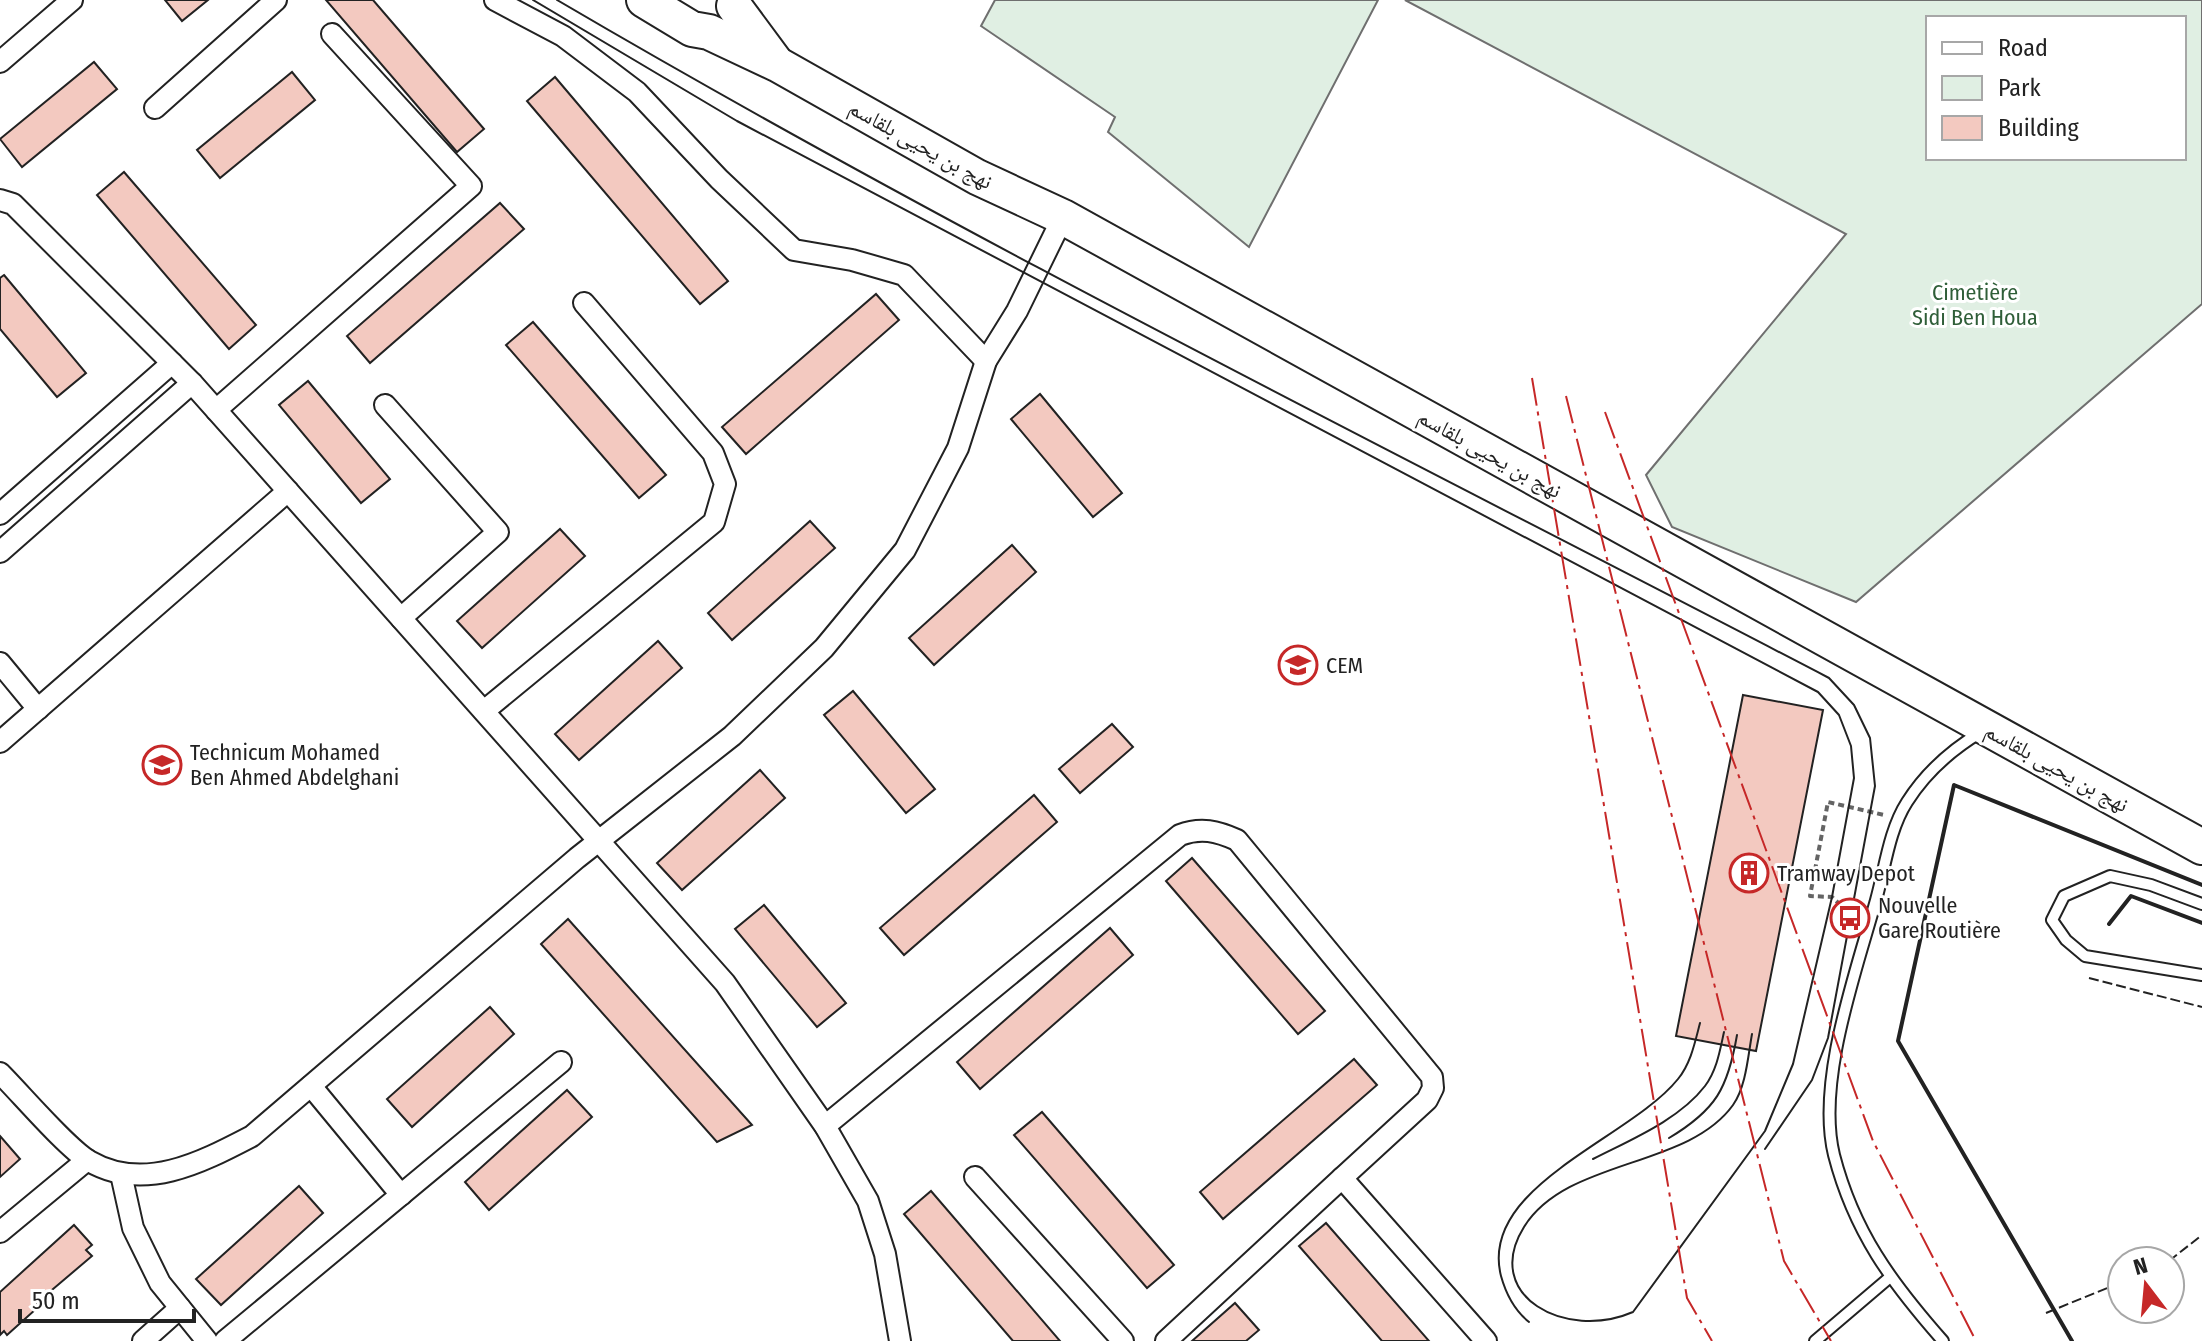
<svg xmlns="http://www.w3.org/2000/svg" width="2202" height="1341" font-family="'Fira Sans Condensed','Noto Naskh Arabic',sans-serif">
	<style>
		.green { fill: #e0efe3; stroke: #6f6f6f; stroke-width: 2; fill-rule: evenodd }
		.building { fill: #f3c9c0; stroke: #222; stroke-width: 2 }
		.lines { fill: none; stroke-linecap: round; stroke-linejoin: round }
		.service-casing { stroke: #222; stroke-width: 14 }
		.minor-casing { stroke: #222; stroke-width: 24 }
		.primary-casing { stroke: #222; stroke-width: 38 }
		.path { stroke: #646464; stroke-width: 4; stroke-dasharray: 6 4; stroke-linecap: butt }
		.service { stroke: #fff; stroke-width: 10 }
		.minor { stroke: #fff; stroke-width: 20 }
		.primary { stroke: #fff; stroke-width: 34 }
		.tram { stroke: #222; stroke-width: 2 }
		.fence { stroke: #222; stroke-width: 2; stroke-dasharray: 10 4; stroke-linecap: butt }
		.wall { stroke: #222; stroke-width: 4 }
		.power { stroke: #c62828; stroke-width: 2; stroke-dasharray: 28 6 4 6; stroke-linecap: butt }
		.labels { text-anchor: middle; stroke-width: 6; stroke-linejoin: round; paint-order: stroke }
		.street-label { font-size: 22px; fill: #222; stroke: #fff }
		.park-label { font-size: 22px; fill: #2f5e38; stroke: #fff }
		.poi-label { font-size: 22px; fill: #222; stroke: #fff; text-anchor: start }
	</style>
	<rect width="100%" height="100%" fill="#fff"/>
	<!-- green -->
	<g class="green">
		<polygon points="995,0 1378,0 1249,247 1108,132 1115,117 981,26"/>
		<path d="M 1405,0 L 2202,0 L 2202,304 L 1856,602 L 1672,527 L 1646,475 L 1846,234 ZM 1928,18 L 2184,18 L 2184,158 L 1928,158 Z"/>
	</g>
	<!-- building -->
	<g class="building">
		<polygon points="165,0 208,0 182,21"/>
		<polygon points="326,0 373,0 484,129 457,152"/>
		<polygon points="94,62 117,89 22,167 0,139"/>
		<polygon points="292,72 315,100 220,178 197,150"/>
		<polygon points="555,77 728,281 700,304 527,101"/>
		<polygon points="124,172 256,325 229,349 97,195"/>
		<polygon points="500,203 524,229 370,363 347,336"/>
		<polygon points="4,275 86,373 57,397 0,329 0,278"/>
		<polygon points="876,294 899,320 746,454 722,427"/>
		<polygon points="533,322 666,475 639,498 506,345"/>
		<polygon points="308,381 390,479 361,503 279,405"/>
		<polygon points="1040,394 1122,493 1093,517 1011,419"/>
		<polygon points="810,521 835,548 732,640 708,613"/>
		<polygon points="560,529 585,556 482,648 457,621"/>
		<polygon points="1012,545 1036,572 934,665 909,638"/>
		<polygon points="658,641 682,668 579,760 555,734"/>
		<polygon points="853,691 935,789 906,813 824,715"/>
		<polygon points="1743,695 1823,710 1756,1051 1676,1036"/>
		<polygon points="1112,724 1133,747 1080,793 1059,769"/>
		<polygon points="760,770 785,798 682,890 657,863"/>
		<polygon points="1034,795 1057,822 904,955 880,928"/>
		<polygon points="1192,858 1325,1011 1298,1034 1166,881"/>
		<polygon points="764,905 846,1003 817,1027 735,929"/>
		<polygon points="568,919 752,1125 717,1142 541,944"/>
		<polygon points="1110,928 1133,955 980,1089 957,1062"/>
		<polygon points="490,1007 514,1034 412,1127 387,1099"/>
		<polygon points="1354,1059 1377,1085 1223,1219 1200,1192"/>
		<polygon points="567,1090 592,1117 489,1210 465,1182"/>
		<polygon points="1042,1112 1174,1265 1147,1288 1014,1135"/>
		<polygon points="0,1136 20,1159 0,1177"/>
		<polygon points="299,1186 323,1213 221,1305 196,1279"/>
		<polygon points="931,1191 1060,1341 1013,1341 904,1214"/>
		<polygon points="1326,1223 1429,1341 1382,1341 1299,1246"/>
		<polygon points="74,1225 92,1245 86,1250 92,1256 33,1306 36,1309 7,1335 4,1331 0,1335 0,1292"/>
		<polygon points="1235,1303 1259,1330 1246,1341 1192,1341"/>
	</g>
	<g class="lines">
		<defs>
			<g id="service">
				<polyline points="2202,904 2151,885 2110,876 2064,896 2052,920 2066,940 2085,956 2202,975"/>
				<polyline points="1815,1341 1889,1278"/>
				<path d="M 1943,1341 C 1891,1282 1854,1232 1834,1155 C 1816,1082 1856,972 1876,900 C 1885,868 1889,830 1907,802 C 1926,772 1951,750 1981,732"/>
			</g>
			<g id="minor">
				<polyline points="495,0 563,36 637,92 719,179 794,250 852,260 904,275 986,361"/>
				<polyline points="0,62 72,0"/>
				<polyline points="155,108 276,0"/>
				<polyline points="0,200 13,204 192,383 725,983 825,1126 868,1201 885,1254 900,1341"/>
				<polyline points="385,405 498,532 401,618"/>
				<polyline points="216,410 471,186 332,34"/>
				<polyline points="0,514 172,363"/>
				<polyline points="0,552 192,383"/>
				<polyline points="0,663 38,709"/>
				<polyline points="484,711 714,522 725,484 713,453 584,303"/>
				<polyline points="0,742 288,491"/>
				<path d="M 0,1073 C 21,1094 66,1147 89,1161 C 144,1193 202,1162 252,1136 L 577,858 L 732,736 L 824,648 L 905,550 L 958,448 L 986,361 L 1017,311 L 1063,217"/>
				<polyline points="311,1086 401,1195"/>
				<path d="M 825,1126 L 1180,835 C 1201,827 1217,831 1237,840 L 1432,1077 L 1433,1088 L 1427,1100 L 1342,1178 L 1486,1341"/>
				<polyline points="121,1174 133,1228 160,1283 207,1341"/>
				<polyline points="975,1177 1123,1341"/>
				<polyline points="0,1232 87,1160"/>
				<polyline points="143,1341 180,1308"/>
				<polyline points="225,1341 561,1062"/>
				<polyline points="1166,1341 1342,1178"/>
			</g>
			<g id="primary">
				<polyline points="644,0 692,29 709,32 777,64 977,177 1063,217 2202,847"/>
				<polyline points="734,6 774,60"/>
			</g>
		</defs>
		<!-- service casing -->
		<use href="#service" class="service-casing"/>
		<!-- minor casing -->
		<use href="#minor" class="minor-casing"/>
		<!-- primary casing -->
		<use href="#primary" class="primary-casing"/>
		<!-- path -->
		<polyline class="path" points="1855,919 1832,897 1810,896 1828,802 1884,815"/>
		<!-- service -->
		<use href="#service" class="service"/>
		<!-- minor -->
		<use href="#minor" class="minor"/>
		<!-- primary -->
		<use href="#primary" class="primary"/>
		<!-- tram -->
		<g class="tram">
			<path d="M 533,0 L 737,121 L 1818,692 L 1839,715 L 1851,746 L 1854,778 L 1832,897 L 1793,1064 L 1765,1131 L 1633,1312 C 1566,1341 1481,1296 1524,1227 C 1567,1158 1687,1169 1733,1105 C 1746,1087 1748,1056 1752,1034"/>
			<path d="M 557,0 C 971,243 1403,456 1829,678 L 1854,705 L 1870,738 L 1875,786 L 1828,1038 L 1812,1080 L 1765,1149"/>
			<path d="M 1669,1138 C 1716,1110 1728,1088 1737,1035"/>
			<path d="M 1593,1159 C 1630,1140 1679,1120 1705,1086 C 1717,1070 1720,1050 1724,1032"/>
			<path d="M 1529,1322 C 1514,1310 1506,1294 1501,1276 C 1478,1186 1630,1139 1678,1079 C 1691,1063 1695,1042 1700,1023"/>
		</g>
		<!-- fence -->
		<g class="fence">
			<polyline points="2089,978 2202,1007"/>
			<polyline points="2169,1261 2202,1235"/>
			<polyline points="2046,1313 2122,1282"/>
		</g>
		<!-- wall -->
		<g class="wall">
			<polyline points="2109,924 2131,896 2202,923"/>
			<polyline points="2072,1341 1898,1041 1954,785 2202,885"/>
		</g>
		<!-- power -->
		<g class="power">
			<polyline points="1532,378 1687,1298 1712,1341"/>
			<polyline points="1566,396 1784,1261 1831,1341"/>
			<polyline points="1605,412 1873,1141 1976,1341"/>
		</g>
	</g>
	<!-- icons -->
	<defs>
		<symbol id="school-ring" viewBox="-11 -11 22 22"><circle r="9.5" fill="#fff" stroke="#c62828" stroke-width="1.5"/><path d="M0-5L7-2L0 1L-7-2ZM-4 1L0 2.5L4 1V4Q0 6-4 4Z" fill="#c62828"/></symbol>
		<symbol id="building-ring" viewBox="-11 -11 22 22"><circle r="9.5" fill="#fff" stroke="#c62828" stroke-width="1.5"/><path d="M-4-6H4V6H1V3H-1V6H-4ZM-2.5-4.3h1.7v1.8h-1.7ZM.8-4.3h1.7v1.8H.8ZM-2.5-1h1.7V.8h-1.7ZM.8-1h1.7V.8H.8Z" fill="#c62828"/></symbol>
		<symbol id="bus-ring" viewBox="-11 -11 22 22"><circle r="9.5" fill="#fff" stroke="#c62828" stroke-width="1.5"/><path d="M-5-6H5V4H4V6H2V4H-2V6H-4V4H-5ZM-3.5-4V0h7V-4ZM-3.5 1.2v1.5H-2V1.2ZM2 1.2v1.5H3.5V1.2Z" fill="#c62828"/></symbol>
	</defs>
	<g fill-rule="evenodd">
		<use href="#school-ring" x="1276" y="643" width="44" height="44"/>
		<use href="#school-ring" x="140" y="743" width="44" height="44"/>
		<use href="#building-ring" x="1727" y="851" width="44" height="44"/>
		<use href="#bus-ring" x="1828" y="896" width="44" height="44"/>
	</g>
	<g class="labels">
		<!-- street labels -->
		<g class="street-label">
			<text transform="translate(921 144) rotate(29)" y="8">نهج بن يحيى بلقاسم</text>
			<text transform="translate(1490 453) rotate(29)" y="8">نهج بن يحيى بلقاسم</text>
			<text transform="translate(2057 767) rotate(29)" y="8">نهج بن يحيى بلقاسم</text>
		</g>
		<!-- park labels -->
		<g class="park-label">
			<text x="1975" y="300">Cimetière<tspan x="1975" dy="25">Sidi Ben Houa</tspan></text>
		</g>
		<!-- poi labels -->
		<g class="poi-label">
			<text x="1326" y="673">CEM</text>
			<text x="190" y="760">Technicum Mohamed<tspan x="190" dy="25">Ben Ahmed Abdelghani</tspan></text>
			<text x="1777" y="881">Tramway Depot</text>
			<text x="1878" y="913">Nouvelle<tspan x="1878" dy="25">Gare Routière</tspan></text>
		</g>
	</g>
	<!-- legend -->
	<rect x="1926" y="16" width="260" height="144" fill="#ffffff" stroke="#a7a7a7" stroke-width="2"/>
	<rect x="1942" y="42" width="40" height="12" fill="#ffffff" stroke="#a7a7a7" stroke-width="2"/>
	<text x="1998" y="56" font-size="24" fill="#222222">Road</text>
	<rect x="1942" y="76" width="40" height="24" fill="#e0efe3" stroke="#a7a7a7" stroke-width="2"/>
	<text x="1998" y="96" font-size="24" fill="#222222">Park</text>
	<rect x="1942" y="116" width="40" height="24" fill="#f3c9c0" stroke="#a7a7a7" stroke-width="2"/>
	<text x="1998" y="136" font-size="24" fill="#222222">Building</text>
	<!-- north arrow -->
	<g transform="translate(2146 1285) rotate(344)"><circle r="38" fill="#ffffff" stroke="#a7a7a7" stroke-width="2"/>
	<path d="M0-6L14 30L0 20L-14 30Z" fill="#c62828"/>
	<text y="-12" font-size="22" font-weight="bold" text-anchor="middle" fill="#222222">N</text>
	</g>
	<!-- scale -->
	<path d="M20 1309v12h174v-12" fill="none" stroke="#222222" stroke-width="4"/>
	<text x="32" y="1309" font-size="24" fill="#222222" stroke="#ffffff" stroke-width="6" paint-order="stroke">50 m</text>
</svg>
